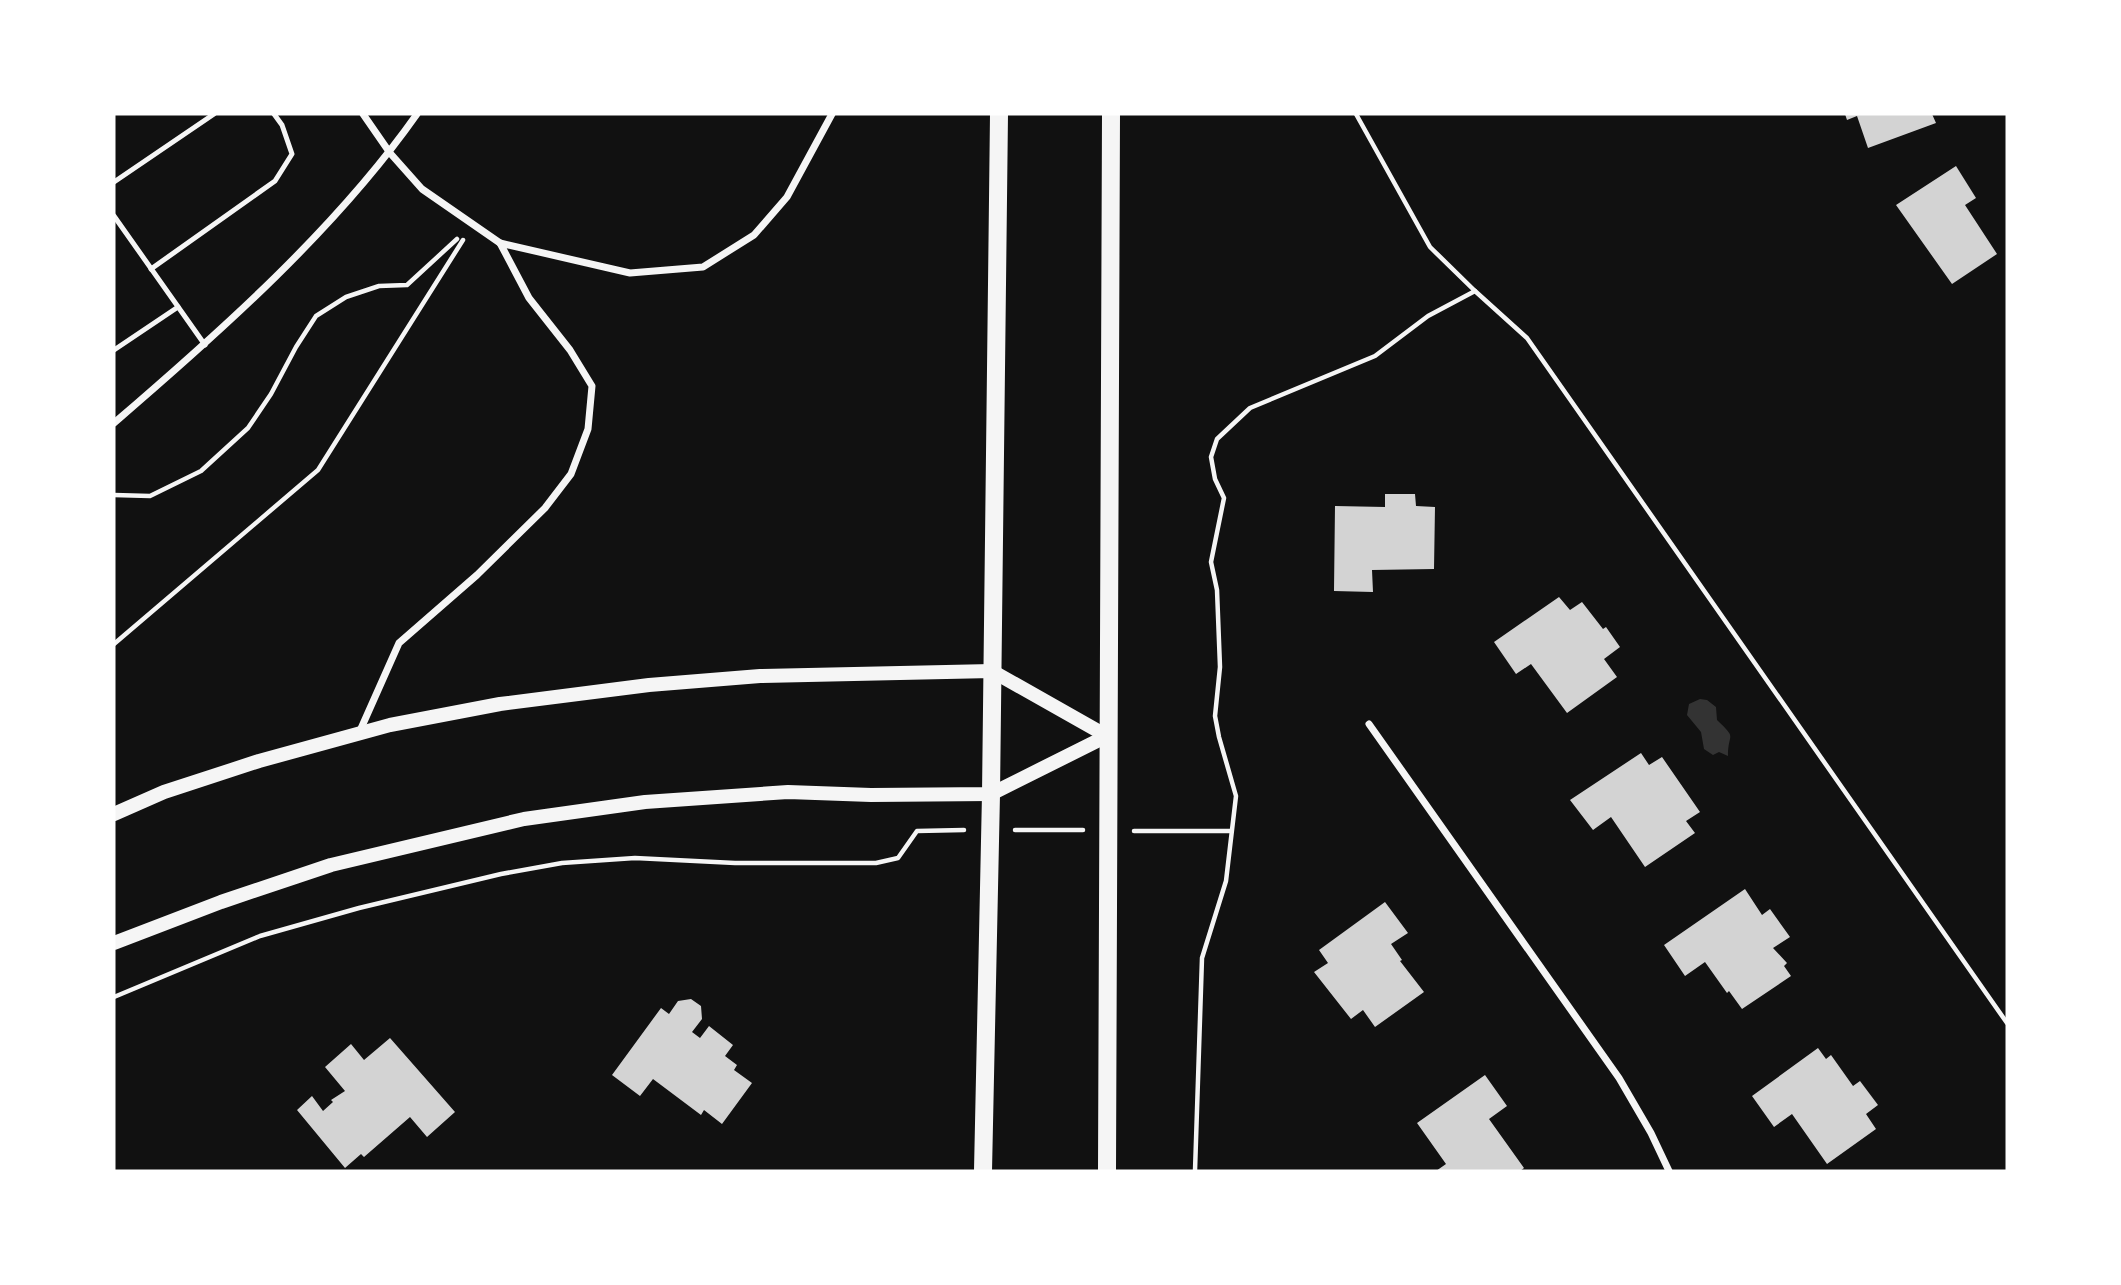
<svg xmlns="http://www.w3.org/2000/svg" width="2121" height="1285" font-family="'Asap Condensed',sans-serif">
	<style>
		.water { fill: #333 }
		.building { fill: #d3d3d3 }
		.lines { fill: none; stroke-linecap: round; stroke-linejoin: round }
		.path { stroke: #f5f5f5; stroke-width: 4.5 }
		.service { stroke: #f5f5f5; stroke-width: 5 }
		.minor { stroke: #f5f5f5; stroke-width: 7 }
		.secondary { stroke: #f5f5f5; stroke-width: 14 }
		.primary { stroke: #f5f5f5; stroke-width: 18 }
	</style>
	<rect width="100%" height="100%" fill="#111"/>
	<!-- water -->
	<path class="water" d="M 1700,699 L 1707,700 L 1716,707 L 1717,720 C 1738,740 1728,732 1728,756 L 1719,752 L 1713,755 L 1704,749 L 1701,732 L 1687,715 L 1689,704 Z"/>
	<!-- building -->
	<g class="building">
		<polygon points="1845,114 1932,114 1936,123 1868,148 1857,116 1847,120"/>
		<polygon points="1956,166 1976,198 1965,205 1997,254 1952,284 1896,205"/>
		<polygon points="1385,494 1415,494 1416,506 1435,507 1434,569 1372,570 1373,592 1334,591 1335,506 1385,507"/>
		<polygon points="1559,597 1570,610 1582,602 1603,629 1606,627 1620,647 1604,659 1617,677 1567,713 1531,664 1516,674 1494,642"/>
		<polygon points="1641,753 1649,765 1662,757 1700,812 1686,821 1695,833 1645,867 1611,817 1593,830 1570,800"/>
		<polygon points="1745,889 1762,915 1770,909 1790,937 1773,948 1787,963 1784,966 1791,976 1742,1009 1729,991 1727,993 1705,962 1685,976 1664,945"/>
		<polygon points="1385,902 1408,933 1391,944 1402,960 1400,961 1424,992 1375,1027 1363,1010 1351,1019 1314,972 1328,963 1319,950"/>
		<polygon points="691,999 701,1006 702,1019 692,1032 700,1038 709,1026 733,1045 725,1056 737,1065 734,1070 752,1083 722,1124 704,1110 701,1115 653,1079 640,1096 612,1075 661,1008 669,1014 678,1001"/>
		<polygon points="390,1038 455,1112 427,1137 410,1117 364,1157 361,1154 345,1168 297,1110 312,1096 323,1111 333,1102 331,1100 345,1091 325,1067 351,1044 364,1060"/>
		<polygon points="1818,1048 1826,1059 1831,1055 1853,1086 1860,1081 1878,1105 1866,1114 1876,1129 1827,1164 1792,1114 1774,1127 1752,1096"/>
		<polygon points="1485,1075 1507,1106 1489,1119 1524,1168 1520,1171 1436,1171 1446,1164 1417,1123"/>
	</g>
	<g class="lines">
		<!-- path -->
		<g class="path">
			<polyline points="1475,291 1527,338 2007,1023"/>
			<polyline points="114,495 150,496 201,471 248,428 271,394 296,347 316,316 346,297 379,286 407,285 457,239"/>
			<polyline points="114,644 318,470 463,240"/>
			<polyline points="1015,830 1083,830"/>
			<polyline points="1134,831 1231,831"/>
			<polyline points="114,997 260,936 359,908 501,874 562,863 635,858 735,863 876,863 898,858 917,831 964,830"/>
			<polyline points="1195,1171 1202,958 1226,881 1236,796 1219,737 1215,716 1220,667 1217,590 1211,562 1224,498 1215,479 1211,457 1217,439 1250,408 1375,356 1428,316 1475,291 1430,247 1356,114"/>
		</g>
		<!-- service -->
		<g class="service">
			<polyline points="114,182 214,114"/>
			<polyline points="114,216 205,345"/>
			<polyline points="151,269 275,181 292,154 282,125 274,114"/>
			<polyline points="114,350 178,307"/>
		</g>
		<!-- minor -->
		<g class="minor">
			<polyline points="363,114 390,153 422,189 500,243"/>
			<path d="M 114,423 C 220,332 336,229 417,114"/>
			<polyline points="1369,724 1619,1078 1651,1133 1669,1171"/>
			<polyline points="359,733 399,643 477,575 545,508 571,474 588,429 592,386 570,350 529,298 500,243 630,273 703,267 754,235 787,197 832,114"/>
		</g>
		<!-- secondary -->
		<g class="secondary">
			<polyline points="114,814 164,792 259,761 390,725 500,704 649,685 760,676 992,671 1107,736"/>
			<polyline points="114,943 221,902 331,865 524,819 645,802 788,792 871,795 991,794 1107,736"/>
		</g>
		<!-- primary -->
		<g class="primary">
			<polyline points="983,1171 991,794 999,114"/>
			<polyline points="1107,1171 1111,114"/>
		</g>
	</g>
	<!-- border -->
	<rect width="2121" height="1285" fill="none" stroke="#ffffff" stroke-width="231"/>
</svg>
